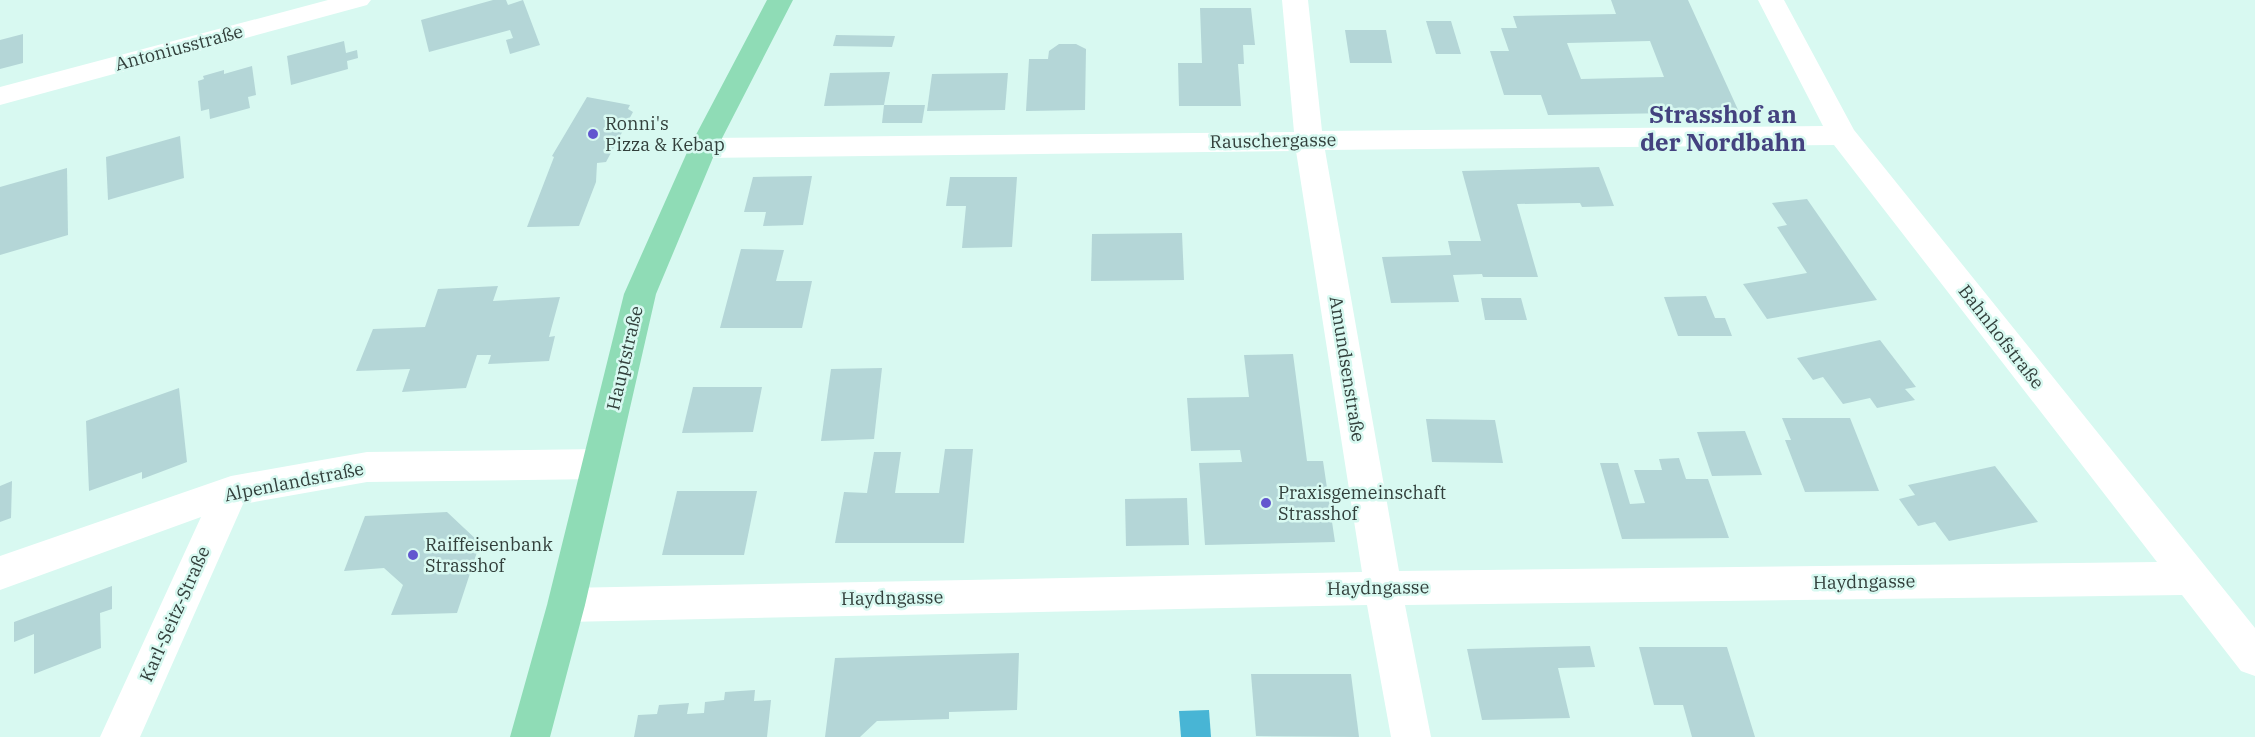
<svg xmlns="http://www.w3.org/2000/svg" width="2255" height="737" font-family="'IBM Plex Serif',serif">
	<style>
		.water { fill: #48b5d5 }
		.building { fill: #b4d6d7; fill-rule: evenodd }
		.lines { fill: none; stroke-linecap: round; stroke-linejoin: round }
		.minor { fill: #fff; fill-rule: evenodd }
		.major { fill: #8fdcb6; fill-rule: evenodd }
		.poi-dot { fill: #6256cf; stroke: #d8f9f1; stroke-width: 2 }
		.labels { text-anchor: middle; stroke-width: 5; stroke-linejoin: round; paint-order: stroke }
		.street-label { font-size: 18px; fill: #323f3b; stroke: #d8f9f1 }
		.poi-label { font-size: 18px; fill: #323f3b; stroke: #d8f9f1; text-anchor: start }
		.district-label { font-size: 24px; font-weight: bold; fill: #44427f; stroke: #d8f9f1 }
	</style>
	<rect width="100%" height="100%" fill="#d8f9f1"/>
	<!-- water -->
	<polygon class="water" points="1209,710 1211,737 1181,737 1179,711"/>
	<!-- building -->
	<g class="building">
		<polygon points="493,0 506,0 508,5 523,0 540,45 510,54 506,40 513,38 510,30 429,52 421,20"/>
		<path d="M 1611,0 L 1688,0 L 1739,112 L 1548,115 L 1541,95 L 1504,95 L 1490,51 L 1509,51 L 1501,28 L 1517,28 L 1513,16 L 1616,14 ZM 1650,41 L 1664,77 L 1581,79 L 1567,43 Z"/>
		<polygon points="1200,8 1251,8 1255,45 1243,45 1244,64 1238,64 1241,106 1179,106 1178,63 1202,63"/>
		<polygon points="1426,21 1451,21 1461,54 1436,54"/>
		<polygon points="1345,30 1386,30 1392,63 1350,63"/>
		<polygon points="23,34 23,63 0,69 0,40"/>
		<polygon points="836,35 895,36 892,47 833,46"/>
		<polygon points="344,41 346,53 357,50 358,58 347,61 348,69 291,85 287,56"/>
		<polygon points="1059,44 1076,44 1086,49 1085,110 1026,111 1029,59 1048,59 1049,51"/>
		<polygon points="252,66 256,95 248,97 250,108 210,119 209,109 201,111 198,81 204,79 203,76 224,70 224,74"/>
		<polygon points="890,72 884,105 824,106 830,73"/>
		<polygon points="1008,73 1005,110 927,111 932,74"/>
		<polygon points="587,97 630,105 628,109 633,112 606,162 597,163 596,182 579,226 527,227 554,157 552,156"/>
		<polygon points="884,105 925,105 922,123 882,123"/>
		<polygon points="180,136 184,178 108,200 106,157"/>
		<polygon points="1599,167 1614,206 1582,207 1580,203 1517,204 1538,277 1483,277 1482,274 1453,275 1459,302 1391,303 1382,257 1451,255 1448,241 1481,241 1462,171"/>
		<polygon points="67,168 68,235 0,255 0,187"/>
		<polygon points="812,176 803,225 763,226 766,212 744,212 753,177"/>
		<polygon points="950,177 1017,177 1012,247 962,248 966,206 946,206"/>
		<polygon points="1807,199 1877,300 1767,319 1743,284 1807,273 1777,227 1787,225 1772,203"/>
		<polygon points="1182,233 1184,280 1091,281 1092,234"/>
		<polygon points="741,249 784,250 776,281 812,281 802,328 720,328"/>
		<polygon points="498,286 493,301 560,297 549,337 555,336 549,361 488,364 491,355 477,355 466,388 402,392 410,369 356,371 373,329 425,327 438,289"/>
		<polygon points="1706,296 1715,318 1725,318 1732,336 1678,336 1664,297"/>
		<polygon points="1481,298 1521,298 1527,320 1485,320"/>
		<polygon points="1880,340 1916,387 1905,389 1915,400 1877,408 1870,398 1843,404 1823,377 1813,380 1797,358"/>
		<polygon points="1293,354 1307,461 1323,461 1335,542 1205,545 1199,463 1242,462 1240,450 1191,451 1187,398 1249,397 1244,355"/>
		<polygon points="882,368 874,439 821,441 831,369"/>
		<polygon points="693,387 762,387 753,432 682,433"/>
		<polygon points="179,388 187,462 142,479 142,472 89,491 86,421"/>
		<polygon points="1782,418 1850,418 1879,491 1805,492 1785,440 1791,440"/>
		<polygon points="1426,419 1495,420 1503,463 1432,462"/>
		<polygon points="1745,431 1762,475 1712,476 1697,432"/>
		<polygon points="945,449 973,449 964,543 835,543 844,492 867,493 874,452 901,452 895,493 939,493"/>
		<polygon points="1679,458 1686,479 1708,479 1729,538 1622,539 1600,463 1618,463 1630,504 1645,503 1634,470 1662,470 1659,459"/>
		<polygon points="1995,466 2038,522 1949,541 1935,522 1918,526 1899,499 1915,495 1908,485"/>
		<polygon points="12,481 11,518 0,522 0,486"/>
		<polygon points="677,491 757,491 744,555 662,555"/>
		<polygon points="1187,498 1189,545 1126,546 1125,499"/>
		<polygon points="447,512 480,543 457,613 391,615 403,585 384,568 344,571 365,516"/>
		<polygon points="112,586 112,609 100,613 101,648 34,674 34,634 14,642 14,622"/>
		<polygon points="1590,646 1595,667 1558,668 1570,718 1482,720 1467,649"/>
		<polygon points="1639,647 1727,647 1755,737 1692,737 1683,705 1654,705"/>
		<polygon points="1019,653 1017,710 949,712 949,719 877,721 860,737 825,737 835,658"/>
		<polygon points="1251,674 1351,674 1359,737 1256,736"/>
		<polygon points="755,690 754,701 771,700 767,737 634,737 638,715 657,714 659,705 689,703 687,714 704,713 705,702 724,700 725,692"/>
	</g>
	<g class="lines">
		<!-- minor -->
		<g class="minor">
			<polygon points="328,0 371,0 367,5 0,105 0,87"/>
			<path d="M 1282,0 L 1308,0 L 1322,131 L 1823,126 L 1758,0 L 1784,0 L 1854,130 L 2255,628 L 2255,676 L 2241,671 L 2182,595 L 1405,605 L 1431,737 L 1391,737 L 1367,605 L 566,622 L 553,617 L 547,605 L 553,593 L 566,588 L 1362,572 L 1296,151 L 703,158 L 693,155 L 689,148 L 693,141 L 703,138 L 1294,132 ZM 1834,145 L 2157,562 L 1399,571 L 1325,150 Z"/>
			<polygon points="600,449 612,454 617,464 612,474 600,479 367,482 243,504 140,737 100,737 201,517 0,590 0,556 231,476 367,452"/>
		</g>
		<!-- major -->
		<polygon class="major" points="767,0 793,0 717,148 656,294 585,605 550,737 510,737 547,605 624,294 689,148"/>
	</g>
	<!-- markers -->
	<g class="poi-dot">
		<circle cx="593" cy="134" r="6"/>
		<circle cx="1266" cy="503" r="6"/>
		<circle cx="413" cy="555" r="6"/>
	</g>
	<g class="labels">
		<!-- street labels -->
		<g class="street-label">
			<text transform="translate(179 48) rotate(-15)" y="6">Antoniusstraße</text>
			<text transform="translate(1273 141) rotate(-1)" y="6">Rauschergasse</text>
			<text transform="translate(2001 337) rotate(52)" y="6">Bahnhofstraße</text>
			<text transform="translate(625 358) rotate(-77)" y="6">Hauptstraße</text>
			<text transform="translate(1347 369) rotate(81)" y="6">Amundsenstraße</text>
			<text transform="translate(294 482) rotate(-11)" y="6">Alpenlandstraße</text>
			<text transform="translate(1864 582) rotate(-1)" y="6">Haydngasse</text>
			<text transform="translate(1378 588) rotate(-1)" y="6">Haydngasse</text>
			<text transform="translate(892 598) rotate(-1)" y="6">Haydngasse</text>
			<text transform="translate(175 614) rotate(-66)" y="6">Karl-Seitz-Straße</text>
		</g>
		<!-- poi labels -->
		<g class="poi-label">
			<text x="605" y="130">Ronni's<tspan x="605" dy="21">Pizza &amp; Kebap</tspan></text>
			<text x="1278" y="499">Praxisgemeinschaft<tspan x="1278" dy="21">Strasshof</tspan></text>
			<text x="425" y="551">Raiffeisenbank<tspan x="425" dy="21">Strasshof</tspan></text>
		</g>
		<!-- district labels -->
		<g class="district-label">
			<text x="1723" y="123">Strasshof an<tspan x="1723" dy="28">der Nordbahn</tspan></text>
		</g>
	</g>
</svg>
